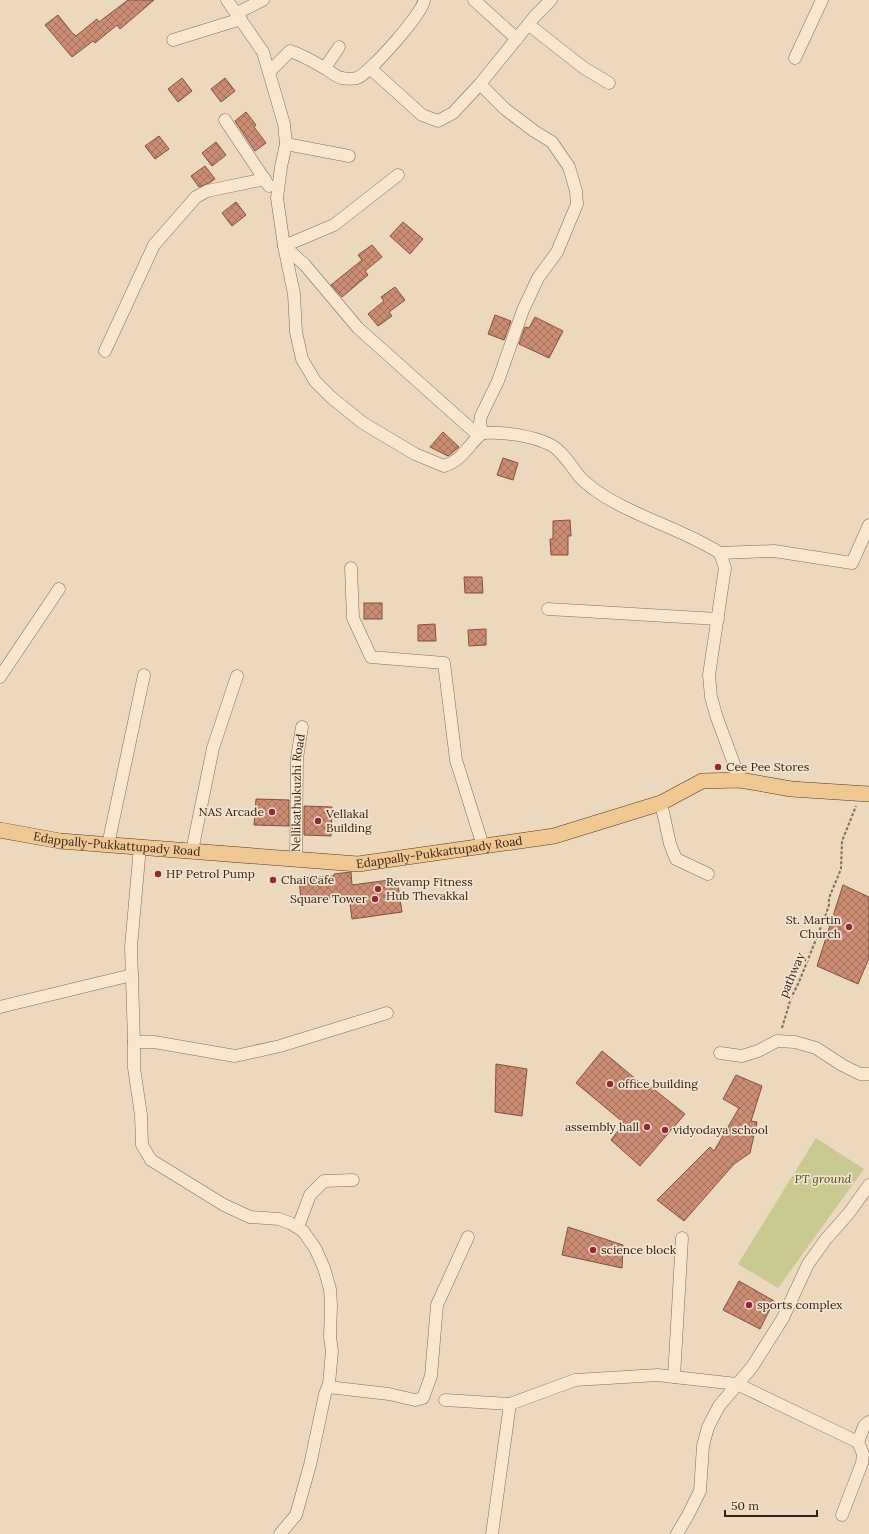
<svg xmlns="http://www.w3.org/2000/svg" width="869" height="1534" font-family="Lora,serif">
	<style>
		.green { fill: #c9c991 }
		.building { fill: url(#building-cross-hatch); stroke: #82503d }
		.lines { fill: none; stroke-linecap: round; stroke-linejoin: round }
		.minor-casing { stroke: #836957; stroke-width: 13 }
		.major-casing { stroke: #51382b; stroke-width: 16 }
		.path { stroke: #836957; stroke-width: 2; stroke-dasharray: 3 2; stroke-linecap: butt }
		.minor { stroke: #f8e6cf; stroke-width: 12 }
		.major { stroke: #f0c894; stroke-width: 15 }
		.poi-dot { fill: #912836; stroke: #f4e3cc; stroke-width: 1.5 }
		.labels { text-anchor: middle; stroke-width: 3.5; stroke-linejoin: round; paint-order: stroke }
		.poi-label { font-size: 12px; fill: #33231b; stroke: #f4e3cc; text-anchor: start }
		.street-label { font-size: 12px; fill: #33231b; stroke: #f4e3cc }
		.park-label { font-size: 12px; font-style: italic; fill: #494f22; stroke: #f4e3cc }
	</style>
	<defs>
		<pattern id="building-cross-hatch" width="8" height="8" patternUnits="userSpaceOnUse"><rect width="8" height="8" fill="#ca8c73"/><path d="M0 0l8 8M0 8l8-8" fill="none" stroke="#a5725e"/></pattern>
	</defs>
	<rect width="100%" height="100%" fill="#ecd8bd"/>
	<!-- green -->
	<polygon class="green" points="816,1138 864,1169 778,1288 738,1264"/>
	<!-- building -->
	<g class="building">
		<polygon points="128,0 154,0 120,29 117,25 95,43 93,41 72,57 45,25 58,15 73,34 74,34 76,36 97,19 99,22"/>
		<polygon points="182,78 192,91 178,102 168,89"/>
		<polygon points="225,78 235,91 221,102 211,89"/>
		<polygon points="246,112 256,125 254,127 266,143 255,151 235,121"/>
		<polygon points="159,136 169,149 155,159 145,146"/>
		<polygon points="216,142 226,155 212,166 202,153"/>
		<polygon points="205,166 215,179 209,183 199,187 191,176"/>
		<polygon points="236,202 246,215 232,226 222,213"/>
		<polygon points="403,222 423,239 410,254 390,236"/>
		<polygon points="372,245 382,257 365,271 368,275 342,297 331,285 362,260 358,255"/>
		<polygon points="395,287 405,300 389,312 392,316 378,326 368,314 384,301 381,297"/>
		<polygon points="495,315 511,321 504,340 488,334"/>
		<polygon points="535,317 563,331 549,358 519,344 525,327 529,328"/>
		<polygon points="443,432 459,447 448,456 430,447"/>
		<polygon points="503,458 518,463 513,480 497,475"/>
		<polygon points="570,520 571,536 568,536 568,555 551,555 550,539 553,539 553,521"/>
		<polygon points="464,577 482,577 483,593 465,593"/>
		<rect x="364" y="603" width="18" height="16"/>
		<polygon points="435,624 436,641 418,641 418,625"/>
		<polygon points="486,629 486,645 469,646 468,630"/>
		<polygon points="256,799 289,800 289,826 254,825"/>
		<polygon points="304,806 332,807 331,836 304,835"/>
		<polygon points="351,872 352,885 397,879 402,912 352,919 349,896 301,900 299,878 334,876 334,874"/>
		<polygon points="843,885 869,897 869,958 858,984 817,966"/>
		<polygon points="602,1051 649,1090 651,1087 685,1114 640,1166 611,1140 624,1123 576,1083"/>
		<polygon points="496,1064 527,1069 522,1116 495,1112"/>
		<polygon points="736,1075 762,1086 751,1121 757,1122 750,1153 734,1164 684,1221 657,1200 710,1147 714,1151 739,1108 723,1099"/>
		<polygon points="568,1227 623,1245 622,1268 562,1255"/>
		<polygon points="739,1281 774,1301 760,1329 723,1310"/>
	</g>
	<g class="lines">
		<defs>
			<g id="minor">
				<path d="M 227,0 L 263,52 L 284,124 L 286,144 L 281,167 L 277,198 L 284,246 L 294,294 L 296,332 L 302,359 L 315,381 L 332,398 L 363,423 L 415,454 L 444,466 C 463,460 468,445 482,433"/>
				<polyline points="474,0 517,39"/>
				<path d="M 551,0 L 535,16 L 480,84 L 505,109 L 534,131 L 552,142 L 569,167 L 576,191 L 577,204 L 557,252 L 538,278 L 523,310 L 498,381 L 481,416 L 480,423 L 482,433 C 504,432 531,435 551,445 C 561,450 572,467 579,476 C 583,481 590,486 595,490 C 633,517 681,528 720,553 L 725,568 L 709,675 L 711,697 L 717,718 L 740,780"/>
				<polyline points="237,13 263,0"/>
				<polyline points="529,25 584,68 609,83"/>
				<polyline points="173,40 241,19"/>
				<polyline points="795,58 822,0"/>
				<polyline points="325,68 339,47"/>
				<polyline points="371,69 422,115 438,121 453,113 480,84"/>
				<path d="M 269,72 L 290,51 C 303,55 314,62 326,69 C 330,71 336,77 342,78 C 345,79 354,79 357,78 C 369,74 425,11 424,0"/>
				<polyline points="225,120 269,186"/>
				<polyline points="286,144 349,156"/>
				<polyline points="398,175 334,225 284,246 305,265 358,328 479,436"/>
				<polyline points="105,351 154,245 196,197 207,191 265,179 265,180"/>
				<polyline points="720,553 774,551 852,563 869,525"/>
				<polyline points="351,568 353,618 371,657 444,663 456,760 483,846"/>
				<polyline points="548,609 718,619"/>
				<polyline points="0,677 59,589"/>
				<polyline points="661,803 670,844 676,859 708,874"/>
				<polyline points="108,845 144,675"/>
				<polyline points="140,847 131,947 134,1042 134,1068 141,1115 142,1145 151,1160 224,1205 250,1217 279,1219 290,1223 303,1231 315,1248 324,1268 330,1289 331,1305 330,1337 332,1351 329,1384 325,1394 310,1465 296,1515 280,1534"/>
				<polyline points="192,851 213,748 237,676"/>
				<path id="s1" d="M 296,860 L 297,758 L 302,727"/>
				<polyline points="0,1007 132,975"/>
				<polyline points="134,1042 154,1042 235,1056 280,1046 387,1013"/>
				<polyline points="720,1053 742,1056 758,1051 777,1041 795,1042 816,1048 842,1065 860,1074 869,1074"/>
				<polyline points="298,1227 310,1195 324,1181 353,1180"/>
				<polyline points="674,1377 682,1238"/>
				<polyline points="328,1387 389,1394 415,1400 423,1398 431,1376 437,1305 468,1237"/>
				<polyline points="445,1400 510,1404 575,1380 658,1375 674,1377 737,1384 858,1442 863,1454 862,1463 842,1515"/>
				<polyline points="858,1442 864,1426 869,1422"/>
				<polyline points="492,1534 510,1404"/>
				<polyline points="677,1534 688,1515 700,1491 703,1446 708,1427 719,1406 752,1367 783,1318 808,1264 826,1239 849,1213 869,1185"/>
			</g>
			<g id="major">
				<path id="s2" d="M 0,830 L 60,841 L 358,864 L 554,836 L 661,803 L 702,781 L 740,780 L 791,789 L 869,794"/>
			</g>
		</defs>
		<!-- minor casing -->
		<use href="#minor" class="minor-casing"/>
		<!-- major casing -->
		<use href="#major" class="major-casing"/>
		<!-- path -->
		<polyline class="path" points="782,1028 791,998 799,982 825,917 829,905 829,898 841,869 842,841 856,806"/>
		<!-- minor -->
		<use href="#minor" class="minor"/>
		<!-- major -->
		<use href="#major" class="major"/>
	</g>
	<!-- markers -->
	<g class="poi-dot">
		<circle cx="718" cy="767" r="4"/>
		<circle cx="272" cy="812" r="4"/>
		<circle cx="318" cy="821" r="4"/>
		<circle cx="158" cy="874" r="4"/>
		<circle cx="273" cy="880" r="4"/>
		<circle cx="378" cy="889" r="4"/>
		<circle cx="375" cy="899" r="4"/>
		<circle cx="849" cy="927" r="4"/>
		<circle cx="610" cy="1084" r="4"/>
		<circle cx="647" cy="1127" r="4"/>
		<circle cx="665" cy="1130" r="4"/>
		<circle cx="593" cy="1250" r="4"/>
		<circle cx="749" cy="1305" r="4"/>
	</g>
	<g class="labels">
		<!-- poi labels -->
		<g class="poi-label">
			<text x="726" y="771">Cee Pee Stores</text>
			<text x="264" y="816" text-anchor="end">NAS Arcade</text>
			<text x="326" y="818">Vellakal<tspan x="326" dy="14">Building</tspan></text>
			<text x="166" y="878">HP Petrol Pump</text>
			<text x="281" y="884">Chai Cafe</text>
			<text x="386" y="886">Revamp Fitness<tspan x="386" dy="14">Hub Thevakkal</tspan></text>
			<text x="367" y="903" text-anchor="end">Square Tower</text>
			<text x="841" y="924" text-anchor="end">St. Martin<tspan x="841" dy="14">Church</tspan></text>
			<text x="618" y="1088">office building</text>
			<text x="639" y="1131" text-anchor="end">assembly hall</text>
			<text x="673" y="1134">vidyodaya school</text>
			<text x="601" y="1254">science block</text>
			<text x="757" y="1309">sports complex</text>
		</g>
		<!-- street labels -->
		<g class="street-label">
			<text dy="4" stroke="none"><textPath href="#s1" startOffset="67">Nellikathukuzhi Road</textPath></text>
			<text dy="4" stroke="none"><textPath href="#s2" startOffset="118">Edappally-Pukkattupady Road</textPath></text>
			<text dy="4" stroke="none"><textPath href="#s2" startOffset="442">Edappally-Pukkattupady Road</textPath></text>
			<text transform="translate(792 975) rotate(-67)" y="4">pathway</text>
		</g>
		<!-- park labels -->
		<g class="park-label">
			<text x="823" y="1183">PT ground</text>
		</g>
	</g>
	<!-- scale -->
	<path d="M725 1510v6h92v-6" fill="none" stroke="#33231b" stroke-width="2"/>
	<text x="731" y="1510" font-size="12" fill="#33231b" stroke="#f4e3cc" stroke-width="3" paint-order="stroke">50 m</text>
</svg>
